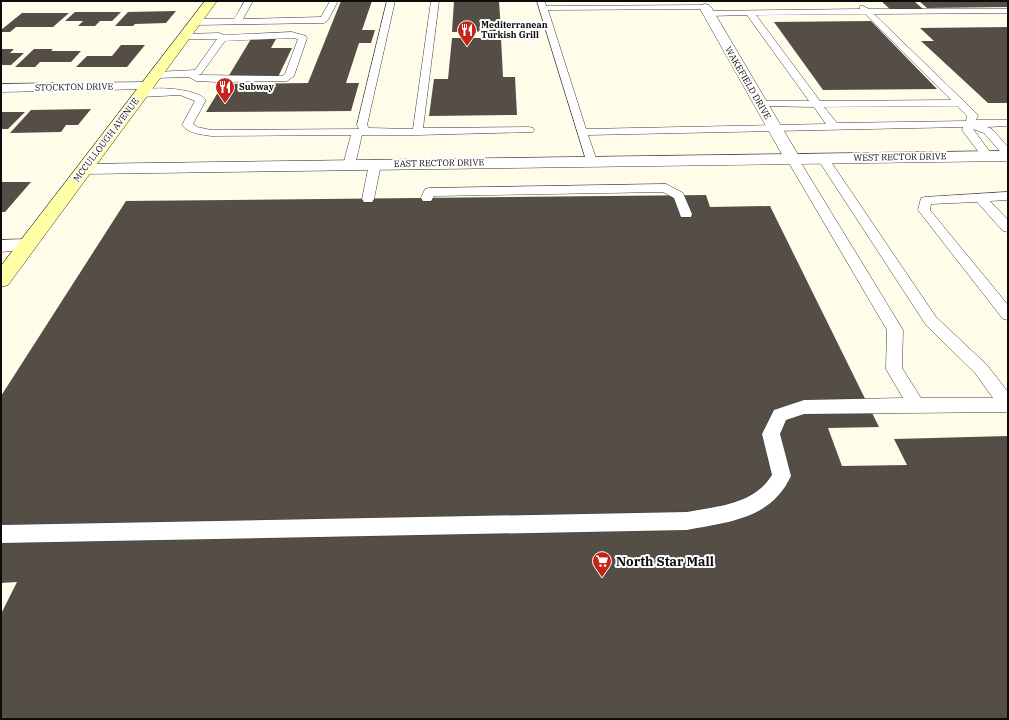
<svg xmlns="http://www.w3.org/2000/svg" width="1009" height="720" font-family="'IBM Plex Serif',serif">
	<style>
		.building { fill: #554e47 }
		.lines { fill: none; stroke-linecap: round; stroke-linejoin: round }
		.service-casing { stroke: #3e3e3e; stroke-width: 1 }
		.minor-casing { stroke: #3e3e3e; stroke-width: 1 }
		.tertiary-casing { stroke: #3e3e3e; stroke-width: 1 }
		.secondary-casing { stroke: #2d2d2d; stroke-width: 1 }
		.service { fill: #fff; fill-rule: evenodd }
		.minor { fill: #fff; fill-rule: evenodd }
		.tertiary { fill: #fff; fill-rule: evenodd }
		.secondary { fill: #ffffa5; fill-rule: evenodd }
		.labels { text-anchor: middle; stroke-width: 4; stroke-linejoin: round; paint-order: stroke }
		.far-poi-label { font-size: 9px; font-weight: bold; fill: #0b0b0b; stroke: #fff; text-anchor: start }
		.far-street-label { font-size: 9px; fill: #0b0b0b; stroke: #fff }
		.near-poi-label { font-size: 13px; font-weight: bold; fill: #0b0b0b; stroke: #fff; text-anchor: start }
	</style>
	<rect width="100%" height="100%" fill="#fffdea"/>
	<!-- building -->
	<g class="building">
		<polygon points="341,1 372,1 362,30 375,30 371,43 359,43 346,83 359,83 351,111 206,112 223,84 308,83"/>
		<polygon points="454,1 499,1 501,31 452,32"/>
		<polygon points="881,1 914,1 924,10 891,10"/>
		<polygon points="919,1 1008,1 1008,7 927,8"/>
		<polygon points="176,11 166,23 135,24 133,26 115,26 128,12"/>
		<polygon points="75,12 121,12 112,21 100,21 95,26 78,26 83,21 65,21"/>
		<polygon points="22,13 69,13 53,27 16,27 10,32 1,32 1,30"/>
		<polygon points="871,21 937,89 823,90 774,22"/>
		<polygon points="1008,27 1008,103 988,103 921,41 934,41 920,28"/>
		<polygon points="452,38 501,38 503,77 515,77 517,115 429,116 434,79 448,79"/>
		<polygon points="251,39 276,39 271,48 292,48 278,77 228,77"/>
		<polygon points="121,45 145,45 127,67 76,67 87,56 112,56"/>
		<polygon points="1,49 14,49 10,53 24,53 11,65 1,65"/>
		<polygon points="34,49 53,49 51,51 81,51 71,62 40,62 35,67 15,67"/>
		<polygon points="91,109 78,125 66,125 61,132 10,133 31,110"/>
		<polygon points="1,112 25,112 8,129 1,129"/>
		<polygon points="1,182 31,182 5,212 1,212"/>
		<polygon points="706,195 710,207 770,206 879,427 828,428 842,466 907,465 894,439 1008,436 1008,719 1,719 1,614 17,582 1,583 1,396 126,201"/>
	</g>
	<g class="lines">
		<defs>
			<g id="service">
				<polygon points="245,1 253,1 243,19 321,17 330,1 338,1 328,20 324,23 196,25 192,22 196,19 234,19"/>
				<path d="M 387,1 L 395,1 L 367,125 L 369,128 L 413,129 L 431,1 L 439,1 L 423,128 L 529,127 L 533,128 L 534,130 L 533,132 L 417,135 L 362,135 L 355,165 L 353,167 L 345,167 L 343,165 L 351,135 L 211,136 C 200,134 189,134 182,125 L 195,101 L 180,95 L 141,97 L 136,94 C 145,84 197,88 206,100 L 193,124 L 197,127 L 211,130 L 359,129 L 357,125 Z"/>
				<path d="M 537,1 L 545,1 L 546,6 L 705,5 L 709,7 L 705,9 L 548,10 L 586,129 L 826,124 L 814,107 L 757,106 L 756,104 L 757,102 L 761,101 L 809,101 L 747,15 L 709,16 L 705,13 L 706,11 L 860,9 L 860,6 L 863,6 L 869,9 L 1008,9 L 1008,13 L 874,14 L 977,114 L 978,116 L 976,120 L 1008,120 L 1008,126 L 987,127 L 992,129 L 1008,147 L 1008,157 L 1004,156 L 984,133 L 973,129 L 993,156 L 991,158 L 983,158 L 962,130 L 963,127 L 588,135 L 597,161 L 595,163 L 587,163 ZM 865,14 L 951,100 L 820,101 L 756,15 ZM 957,106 L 967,116 L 966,121 L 837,123 L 824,107 Z"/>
				<path d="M 292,32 L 306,36 L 307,38 L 294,76 L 287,81 L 217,82 L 196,81 L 189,77 L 156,78 L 151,75 L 156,72 L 195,70 L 217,39 L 185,39 L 181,36 L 182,34 L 219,33 L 224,35 ZM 292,38 L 298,39 L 285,74 L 282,76 L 198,75 L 201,74 L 225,41 Z"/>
				<path d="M 792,155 L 796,156 L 798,158 L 903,330 L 902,368 L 921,398 L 993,398 L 975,373 L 926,325 L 817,158 L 819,156 L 827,156 L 936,317 L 987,365 L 1008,392 L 1008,412 L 804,414 L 786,420 L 780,434 L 791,476 C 771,519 729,522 687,530 L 1,543 L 1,525 L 687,512 C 718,506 754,504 772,475 L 762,434 L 774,410 L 804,400 L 903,398 L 886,369 L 887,330 L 786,158 L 788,156 Z"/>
				<polygon points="375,160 379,162 381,164 374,199 372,202 364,202 362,199 369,164 371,162"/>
				<polygon points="666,184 683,193 692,214 691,217 681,217 674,198 663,192 434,196 431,201 423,201 421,198 425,189 429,188"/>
				<polygon points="1008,192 1008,200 990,201 1008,220 1008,232 1003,231 977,202 931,204 930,210 1008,305 1008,320 1003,319 918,210 921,198 925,197"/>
			</g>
			<g id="minor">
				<polygon points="705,4 709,5 711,7 800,158 798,161 792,163 786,161 784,158 699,7 701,5"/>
				<polygon points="147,82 152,83 154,86 152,89 1,92 1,84"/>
				<polygon points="27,239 34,241 36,245 34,249 1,252 1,240"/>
			</g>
			<polygon id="tertiary" points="1008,151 1008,161 85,174 79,172 77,169 79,166 85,164"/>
			<polygon id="secondary" points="205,1 217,1 8,285 1,287 1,266"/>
		</defs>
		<!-- service casing -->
		<use href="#service" class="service-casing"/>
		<!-- minor casing -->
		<use href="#minor" class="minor-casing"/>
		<!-- tertiary casing -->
		<use href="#tertiary" class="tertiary-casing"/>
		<!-- secondary casing -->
		<use href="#secondary" class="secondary-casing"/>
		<!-- service -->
		<use href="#service" class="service"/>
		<!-- minor -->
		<use href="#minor" class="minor"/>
		<!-- tertiary -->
		<use href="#tertiary" class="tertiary"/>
		<!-- secondary -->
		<use href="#secondary" class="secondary"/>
	</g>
	<!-- icons -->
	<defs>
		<symbol id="restaurant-pin" viewBox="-11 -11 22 30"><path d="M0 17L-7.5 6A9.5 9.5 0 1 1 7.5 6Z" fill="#c62319" stroke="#fff"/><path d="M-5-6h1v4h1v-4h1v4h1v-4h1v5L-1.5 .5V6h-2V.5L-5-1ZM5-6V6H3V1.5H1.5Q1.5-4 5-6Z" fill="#fff"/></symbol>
		<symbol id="supermarket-pin" viewBox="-11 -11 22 30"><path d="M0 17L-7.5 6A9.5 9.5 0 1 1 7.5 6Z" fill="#c62319" stroke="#fff"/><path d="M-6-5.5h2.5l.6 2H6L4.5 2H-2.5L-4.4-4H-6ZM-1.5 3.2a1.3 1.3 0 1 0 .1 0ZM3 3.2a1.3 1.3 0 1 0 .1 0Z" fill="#fff"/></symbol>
	</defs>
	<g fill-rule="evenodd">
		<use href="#restaurant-pin" x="456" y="19" width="22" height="30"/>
		<use href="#restaurant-pin" x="214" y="76" width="22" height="30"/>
		<use href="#supermarket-pin" x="591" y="550" width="22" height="30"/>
	</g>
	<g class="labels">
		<!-- far-poi labels -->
		<g class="far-poi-label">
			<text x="481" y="28">Mediterranean<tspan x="481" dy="10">Turkish Grill</tspan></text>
			<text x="239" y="90">Subway</text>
		</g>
		<!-- far-street labels -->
		<g class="far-street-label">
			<text transform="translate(748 83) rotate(60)" y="3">WAKEFIELD DRIVE</text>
			<text transform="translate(74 87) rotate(-1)" y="3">STOCKTON DRIVE</text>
			<text transform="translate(106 140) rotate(-53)" y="3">MCCULLOUGH AVENUE</text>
			<text transform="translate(900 157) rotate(-1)" y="3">WEST RECTOR DRIVE</text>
			<text transform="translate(439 163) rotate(-1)" y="3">EAST RECTOR DRIVE</text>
		</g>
		<!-- near-poi labels -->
		<g class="near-poi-label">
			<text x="616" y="566">North Star Mall</text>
		</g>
	</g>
	<!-- border -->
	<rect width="1009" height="720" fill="none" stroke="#0b0b0b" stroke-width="4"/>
</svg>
